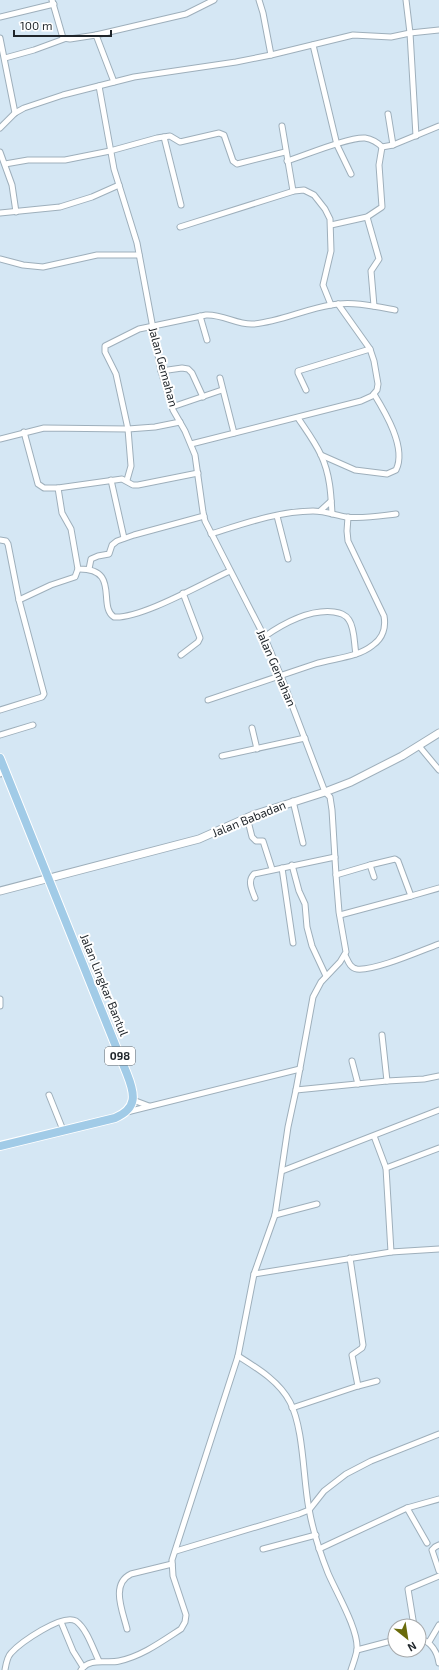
<svg xmlns="http://www.w3.org/2000/svg" width="439" height="1670" font-family="'Exo 2',sans-serif">
	<style>
		.lines { fill: none; stroke-linecap: round; stroke-linejoin: round }
		.minor-casing { stroke: #9eafbb; stroke-width: 7 }
		.secondary-casing { stroke: #9eafbb; stroke-width: 9 }
		.primary-casing { stroke: #fff; stroke-width: 10 }
		.minor { stroke: #fff; stroke-width: 5 }
		.secondary { stroke: #fff; stroke-width: 7 }
		.primary { stroke: #a1cbe7; stroke-width: 8 }
		.labels { text-anchor: middle; stroke-width: 4; stroke-linejoin: round; paint-order: stroke }
		.shield { fill: #fff; stroke: #62666a; stroke-width: 1 }
		.shield-label { font-size: 11px; font-weight: bold; fill: #1f252a }
		.street-label { font-size: 12px; fill: #1f252a; stroke: #fff }
	</style>
	<rect width="100%" height="100%" fill="#d5e7f4"/>
	<g class="lines">
		<defs>
			<g id="minor">
				<polyline points="52,0 63,38 70,39 96,35 114,82"/>
				<polyline points="406,0 410,33 416,136"/>
				<polyline points="0,17 54,4"/>
				<polyline points="96,35 186,14 214,0"/>
				<polyline points="0,38 15,113"/>
				<polyline points="313,45 337,145 351,174"/>
				<polyline points="271,55 353,35 391,37 410,33 439,30"/>
				<polyline points="5,58 34,50 64,39"/>
				<polyline points="388,114 393,145"/>
				<polyline points="282,126 293,191"/>
				<polyline points="0,128 15,113 24,108 63,95 134,77 236,62 271,55 263,13 259,0"/>
				<polyline points="164,137 181,205"/>
				<polyline points="0,152 12,185 16,212"/>
				<path d="M 287,161 C 306,155 348,137 365,138 C 371,139 378,143 382,147"/>
				<polyline points="5,164 28,160 65,160 110,151 157,138 170,136 180,142 219,133 224,135 233,161 237,164 285,152"/>
				<polyline points="0,213 60,207 92,197 119,185"/>
				<polyline points="367,217 379,259 371,271 374,306"/>
				<polyline points="331,225 367,217 382,207 379,165 382,147 393,145 439,126"/>
				<polyline points="180,227 294,191 304,190 314,195 325,209 330,219 331,251 323,285 331,305"/>
				<polyline points="0,259 23,265 43,267 97,255 139,255"/>
				<polyline points="200,316 207,340"/>
				<polyline points="161,371 182,368 188,369 192,373 203,397"/>
				<polyline points="220,378 234,433"/>
				<polyline points="306,390 298,373 298,371 370,349"/>
				<polyline points="172,407 222,390"/>
				<path d="M 298,418 C 306,430 315,442 321,455 C 330,474 331,494 332,514"/>
				<polyline points="24,432 38,484 44,488 58,488 122,479 133,485 138,485 198,473"/>
				<polyline points="0,439 44,428 128,429 155,427 180,422"/>
				<polyline points="191,444 361,401 372,396 377,390 378,384 374,361 370,349 338,304"/>
				<path d="M 321,455 L 355,470 L 387,474 L 396,470 C 407,448 385,412 374,394"/>
				<polyline points="111,480 124,538"/>
				<path d="M 127,480 L 131,466 L 128,429 L 116,374 L 105,352 L 105,346 L 139,329 L 206,315 C 223,314 237,325 253,324 C 280,322 305,309 331,305 C 352,301 374,306 395,310"/>
				<path d="M 58,488 L 62,513 L 71,529 L 78,569 C 121,568 97,606 114,617 C 141,619 203,583 230,571"/>
				<polyline points="320,511 331,501"/>
				<polyline points="277,516 288,559"/>
				<path d="M 211,534 C 243,524 279,511 313,511 C 325,511 335,515 346,517 C 363,519 379,516 396,514"/>
				<polyline points="0,540 6,541 8,544 19,600 44,694 42,697 0,710"/>
				<polyline points="89,569 91,559 98,556 109,554 112,545 117,541 134,535 204,516"/>
				<polyline points="19,600 51,585 75,577 78,569"/>
				<path d="M 264,637 C 284,623 309,609 334,612 C 340,613 345,614 349,620 C 355,629 354,644 356,654"/>
				<polyline points="181,655 198,642 200,638 183,593"/>
				<path d="M 208,700 C 244,688 280,676 315,664 C 334,658 357,658 373,645 C 383,638 386,627 384,616 L 348,541 L 347,531 L 348,517"/>
				<polyline points="252,728 257,749"/>
				<polyline points="0,735 33,725"/>
				<polyline points="419,746 439,770"/>
				<polyline points="222,756 305,738"/>
				<polyline points="0,774 2,764"/>
				<polyline points="293,801 303,843"/>
				<polyline points="247,817 252,837 256,841 263,841 272,869"/>
				<polyline points="292,865 299,891 305,904 307,927 312,946 326,976"/>
				<polyline points="370,865 395,859 398,861 411,896 439,888"/>
				<polyline points="282,868 293,943"/>
				<polyline points="336,875 370,865 374,877"/>
				<path d="M 255,898 C 252,890 247,881 254,874 L 335,857"/>
				<polyline points="340,915 411,896"/>
				<path d="M 345,955 C 348,961 350,968 357,969 C 375,971 420,951 439,944"/>
				<polyline points="0,999 0,1006"/>
				<polyline points="382,1035 387,1081"/>
				<polyline points="352,1061 358,1084"/>
				<polyline points="296,1090 387,1081 424,1079 439,1076"/>
				<polyline points="49,1095 63,1130"/>
				<polyline points="133,1100 149,1106"/>
				<polyline points="127,1112 300,1069"/>
				<polyline points="374,1136 386,1168 439,1148"/>
				<polyline points="386,1168 391,1252"/>
				<polyline points="282,1171 439,1110"/>
				<polyline points="275,1215 317,1204"/>
				<polyline points="350,1258 363,1345 362,1348 352,1355 358,1386"/>
				<polyline points="254,1274 391,1252 439,1249"/>
				<path d="M 238,1356 C 257,1368 279,1381 290,1402 C 304,1429 303,1479 309,1509 C 313,1531 320,1553 328,1573 C 336,1592 359,1630 357,1650 C 356,1656 353,1664 351,1670"/>
				<polyline points="292,1408 358,1386 377,1381"/>
				<polyline points="407,1508 427,1543"/>
				<polyline points="439,1545 435,1547 432,1550 439,1571"/>
				<polyline points="263,1549 316,1535"/>
				<polyline points="319,1549 407,1508 439,1499"/>
				<polyline points="176,1551 299,1514 309,1510 324,1491 346,1474 371,1461 439,1434"/>
				<polyline points="61,1622 73,1651 83,1667"/>
				<polyline points="414,1626 408,1589 439,1576"/>
				<path d="M 127,1629 C 123,1612 110,1584 131,1574 L 172,1564"/>
				<path d="M 419,1638 C 431,1642 437,1650 439,1663"/>
				<polyline points="429,1642 439,1625"/>
				<polyline points="357,1650 395,1640"/>
				<path d="M 5,1670 C 6,1664 7,1657 11,1653 C 20,1643 62,1613 76,1621 C 87,1629 93,1649 99,1661"/>
				<path d="M 81,1670 C 90,1657 106,1664 119,1661 C 142,1656 161,1642 181,1629 L 185,1622 L 186,1615 L 173,1576 L 172,1560 L 238,1356 L 254,1274 L 275,1215 L 288,1127 L 296,1090 L 313,997 L 321,982 L 340,962 L 346,952 L 339,912 L 336,875 L 332,810 L 330,797 L 325,792 L 281,676 L 264,636 L 205,521 L 203,512 L 195,455 L 185,431 L 173,410 L 161,371 L 137,243 L 114,169 L 99,86"/>
			</g>
			<polyline id="secondary" points="0,891 199,839 253,815 325,792 351,782 402,756 439,733"/>
			<path id="primary" d="M 0,758 L 127,1074 C 135,1094 138,1108 115,1118 L 0,1146"/>
		</defs>
		<!-- minor casing -->
		<use href="#minor" class="minor-casing"/>
		<!-- secondary casing -->
		<use href="#secondary" class="secondary-casing"/>
		<!-- primary casing -->
		<use href="#primary" class="primary-casing"/>
		<!-- minor -->
		<use href="#minor" class="minor"/>
		<!-- secondary -->
		<use href="#secondary" class="secondary"/>
		<!-- primary -->
		<use href="#primary" class="primary"/>
	</g>
	<g class="labels">
		<!-- shield labels -->
		<rect class="shield" x="105" y="1047" width="30" height="18" rx="3"/>
		<g class="shield-label">
			<text x="120" y="1060">098</text>
		</g>
		<!-- street labels -->
		<g class="street-label">
			<text transform="translate(163 367) rotate(75)" y="4">Jalan Gemahan</text>
			<text transform="translate(276 668) rotate(67)" y="4">Jalan Gemahan</text>
			<text transform="translate(249 819) rotate(-22)" y="4">Jalan Babadan</text>
			<text transform="translate(104 985) rotate(68)" y="4">Jalan Lingkar Bantul</text>
		</g>
	</g>
	<!-- north arrow -->
	<g transform="translate(407 1638) rotate(150)"><circle r="19" fill="#ffffff" stroke="#a5a8aa"/>
	<path d="M0-3L7 15L0 10L-7 15Z" fill="#6a6b0b"/>
	<text y="-6" font-size="11" font-weight="bold" text-anchor="middle" fill="#1f252a">N</text>
	</g>
	<!-- scale -->
	<path d="M14 30v6h97v-6" fill="none" stroke="#1f252a" stroke-width="2"/>
	<text x="20" y="30" font-size="12" fill="#1f252a" stroke="#ffffff" stroke-width="3" paint-order="stroke">100 m</text>
</svg>
